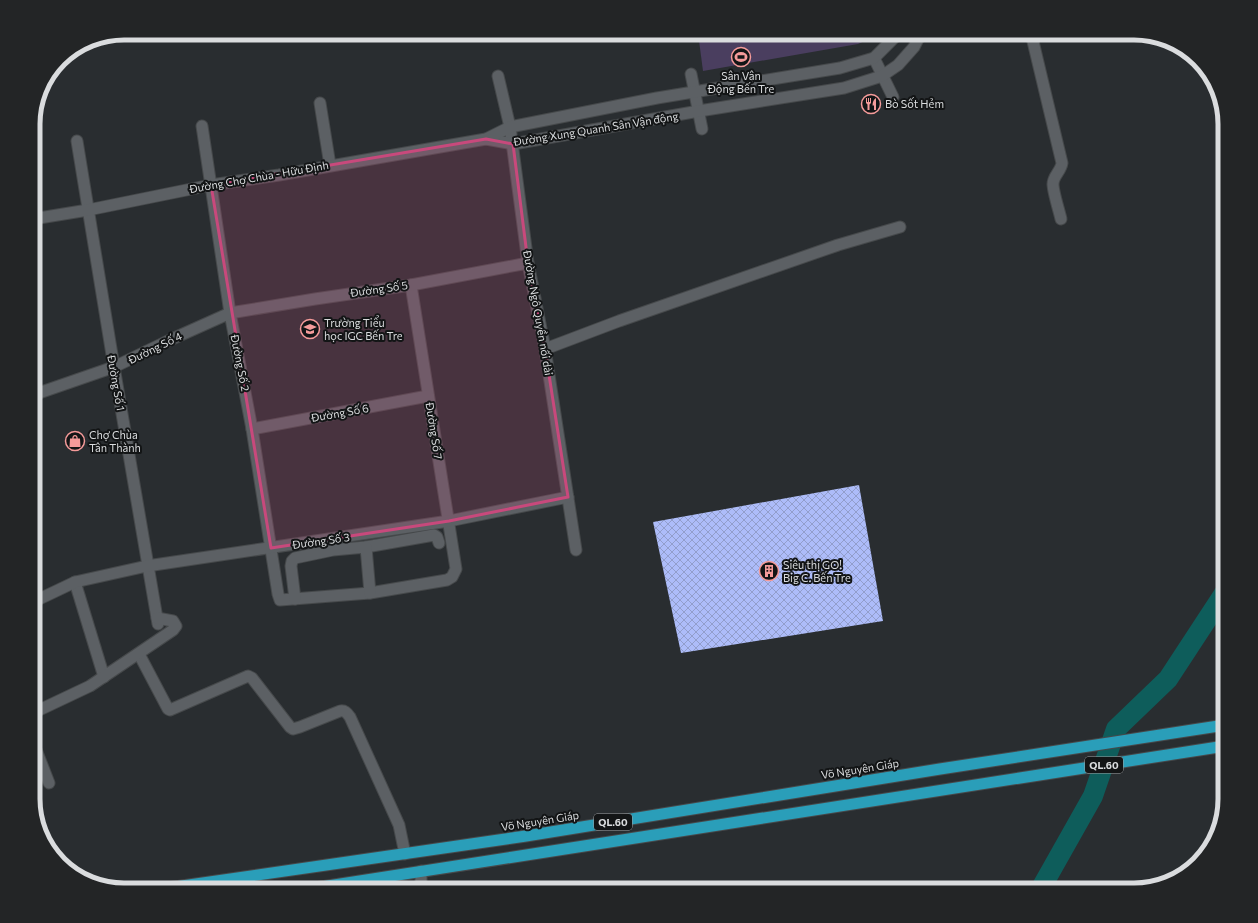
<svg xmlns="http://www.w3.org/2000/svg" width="1258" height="923" font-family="Commissioner,sans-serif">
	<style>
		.green { fill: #4a3e5f }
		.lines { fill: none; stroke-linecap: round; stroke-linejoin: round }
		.river { stroke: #0e5d5b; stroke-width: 20 }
		.building { fill: url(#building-cross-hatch) }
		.minor-casing { stroke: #46494b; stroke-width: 13 }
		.tertiary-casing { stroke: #46494b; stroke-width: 13 }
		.trunk-casing { stroke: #46494b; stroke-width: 13 }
		.minor { stroke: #5c6064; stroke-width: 11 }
		.tertiary { stroke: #5c6064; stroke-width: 11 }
		.trunk { stroke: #2a9eb9; stroke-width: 11 }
		.marked { fill: #c8497c; fill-opacity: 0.2; stroke: #c8497c; stroke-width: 3; stroke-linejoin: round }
		.labels { text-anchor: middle; stroke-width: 4; stroke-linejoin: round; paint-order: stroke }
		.shield { fill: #131516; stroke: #9ea0a2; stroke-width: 1 }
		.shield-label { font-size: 10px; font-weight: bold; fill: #dadcde }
		.poi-label { font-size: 11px; fill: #dadcde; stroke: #131516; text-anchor: start }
		.street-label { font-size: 11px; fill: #dadcde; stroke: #131516 }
		.rim { fill: none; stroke: #dadcde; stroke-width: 5 }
	</style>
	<defs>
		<pattern id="building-cross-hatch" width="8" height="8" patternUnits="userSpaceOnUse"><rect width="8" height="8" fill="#adbcf9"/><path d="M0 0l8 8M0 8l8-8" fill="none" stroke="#929ecc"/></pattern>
	</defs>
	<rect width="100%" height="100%" fill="#292d30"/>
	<!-- green -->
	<polygon class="green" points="698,33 877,33 875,36 858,44 703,71"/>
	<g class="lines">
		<!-- river -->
		<polyline class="river" points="1040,890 1093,796 1116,729 1168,679 1225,592"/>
	</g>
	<!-- building -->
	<polygon class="building" points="859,485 883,621 681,653 653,522"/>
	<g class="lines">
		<defs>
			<g id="minor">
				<path d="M 1031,33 L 1062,163 C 1061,171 1053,176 1053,184 C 1053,192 1059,210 1061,219"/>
				<polyline points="874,58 893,97"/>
				<polyline points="691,74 702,129"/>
				<polyline points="498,76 510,127 528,263 545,349 576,550"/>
				<polyline points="320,103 330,165"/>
				<polyline points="202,126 230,313 252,429 278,594 280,600 370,593 447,580 452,577 456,569 411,285"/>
				<polyline points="77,141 114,367 158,624"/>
				<polyline points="545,349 619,321 838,245 900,227"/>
				<polyline points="33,395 114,367 172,339 230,313 315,299 411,285 528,263"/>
				<polyline points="252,429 428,396"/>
				<polyline points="366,547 434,535 437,537 439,543"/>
				<polyline points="75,582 104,677"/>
				<polyline points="295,599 291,566 292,561 295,558 333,550 366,547 370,593"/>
				<polyline points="33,602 75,582 147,566 449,521 568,497"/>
				<path d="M 139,654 L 168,709 L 170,710 L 248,676 L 252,678 L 290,727 L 293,729 L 300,727 L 340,711 C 345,710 347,713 350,717 L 399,825 L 405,854"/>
				<polyline points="33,713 90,686 173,630 176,626 173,621 157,618"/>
				<polyline points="33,742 49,783"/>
				<polyline points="421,890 421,871"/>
			</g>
			<g id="tertiary">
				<polyline points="486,139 513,144 699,111 844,88 882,76 898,65 914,47 921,33"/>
				<polyline points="33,219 88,210 211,185 279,175 486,139 510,127 657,98 840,68 874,58 894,38 897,33"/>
			</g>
			<g id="trunk">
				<polyline points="154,890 526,836 940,769 1225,725"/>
				<polyline points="302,890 1225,746"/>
			</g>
		</defs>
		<!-- minor casing -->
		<use href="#minor" class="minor-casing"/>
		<!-- tertiary casing -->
		<use href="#tertiary" class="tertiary-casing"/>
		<!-- trunk casing -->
		<use href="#trunk" class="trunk-casing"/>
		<!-- minor -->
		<use href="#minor" class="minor"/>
		<!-- tertiary -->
		<use href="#tertiary" class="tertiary"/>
		<!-- trunk -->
		<use href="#trunk" class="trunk"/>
	</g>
	<!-- marked area -->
	<path class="marked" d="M 486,139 L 513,144 L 528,263 L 545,349 L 568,497 L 449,521 L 271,548 L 211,185 Z"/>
	<!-- icons -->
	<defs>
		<symbol id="stadium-ring" viewBox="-11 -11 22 22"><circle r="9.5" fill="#131516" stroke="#f59b9a" stroke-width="1.5"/><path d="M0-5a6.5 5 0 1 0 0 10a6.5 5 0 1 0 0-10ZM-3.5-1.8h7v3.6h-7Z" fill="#f59b9a"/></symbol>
		<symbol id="restaurant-ring" viewBox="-11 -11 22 22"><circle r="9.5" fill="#131516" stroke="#f59b9a" stroke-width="1.5"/><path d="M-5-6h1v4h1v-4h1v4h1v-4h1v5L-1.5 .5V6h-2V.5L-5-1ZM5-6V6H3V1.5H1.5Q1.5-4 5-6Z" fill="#f59b9a"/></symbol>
		<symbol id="school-ring" viewBox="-11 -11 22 22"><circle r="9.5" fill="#131516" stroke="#f59b9a" stroke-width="1.5"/><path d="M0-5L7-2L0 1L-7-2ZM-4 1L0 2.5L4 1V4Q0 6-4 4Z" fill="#f59b9a"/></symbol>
		<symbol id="shop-ring" viewBox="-11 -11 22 22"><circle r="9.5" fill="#131516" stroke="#f59b9a" stroke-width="1.5"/><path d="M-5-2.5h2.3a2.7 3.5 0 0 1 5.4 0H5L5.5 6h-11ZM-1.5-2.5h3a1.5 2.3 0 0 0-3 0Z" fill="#f59b9a"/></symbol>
		<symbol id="building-ring" viewBox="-11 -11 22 22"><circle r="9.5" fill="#131516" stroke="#f59b9a" stroke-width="1.5"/><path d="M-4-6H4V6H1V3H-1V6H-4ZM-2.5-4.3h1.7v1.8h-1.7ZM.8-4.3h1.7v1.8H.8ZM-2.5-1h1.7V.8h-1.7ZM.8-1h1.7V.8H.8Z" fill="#f59b9a"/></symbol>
	</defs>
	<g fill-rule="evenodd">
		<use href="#stadium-ring" x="730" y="46" width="22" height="22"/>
		<use href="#restaurant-ring" x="860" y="93" width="22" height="22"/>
		<use href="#school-ring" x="299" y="318" width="22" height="22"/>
		<use href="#shop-ring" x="64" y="430" width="22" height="22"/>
		<use href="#building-ring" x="758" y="560" width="22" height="22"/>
	</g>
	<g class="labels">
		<!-- shield labels -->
		<g class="shield">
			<rect x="1085" y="757" width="38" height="16" rx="3"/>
			<rect x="594" y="814" width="38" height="16" rx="3"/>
		</g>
		<g class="shield-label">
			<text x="1104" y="769">QL.60</text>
			<text x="613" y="826">QL.60</text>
		</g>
		<!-- poi labels -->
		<g class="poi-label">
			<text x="741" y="80" text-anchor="middle">Sân Vận<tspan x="741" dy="13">Động Bến Tre</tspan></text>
			<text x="885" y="108">Bò Sốt Hẻm</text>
			<text x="324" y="327">Trường Tiểu<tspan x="324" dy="13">học IGC Bến Tre</tspan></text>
			<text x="89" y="439">Chợ Chùa<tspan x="89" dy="13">Tân Thành</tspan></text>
			<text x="783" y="569">Siêu thị GO!<tspan x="783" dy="13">Big C. Bến Tre</tspan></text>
		</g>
		<!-- street labels -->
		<g class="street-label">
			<text transform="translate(596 129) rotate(-9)" y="4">Đường Xung Quanh Sân Vận động</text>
			<text transform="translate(259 177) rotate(-10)" y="4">Đường Chợ Chùa - Hữu Định</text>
			<text transform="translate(379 289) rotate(-8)" y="4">Đường Số 5</text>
			<text transform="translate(538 313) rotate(80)" y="4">Đường Ngô Quyền nối dài</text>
			<text transform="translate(155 348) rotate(-26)" y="4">Đường Số 4</text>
			<text transform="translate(240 363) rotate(79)" y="4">Đường Số 2</text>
			<text transform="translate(116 383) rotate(80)" y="4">Đường Số 1</text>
			<text transform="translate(340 413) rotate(-10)" y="4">Đường Số 6</text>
			<text transform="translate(434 431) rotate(81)" y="4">Đường Số 7</text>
			<text transform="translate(321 541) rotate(-8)" y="4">Đường Số 3</text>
			<text transform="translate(860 769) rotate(-9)" y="4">Võ Nguyên Giáp</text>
			<text transform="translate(540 821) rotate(-9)" y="4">Võ Nguyên Giáp</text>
		</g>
	</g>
	<!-- crop -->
	<path d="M0 0H1258V923H0ZM124 40H1134A84 84 0 0 1 1218 124V799A84 84 0 0 1 1134 883H124A84 84 0 0 1 40 799V124A84 84 0 0 1 124 40Z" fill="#232526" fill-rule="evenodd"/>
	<path class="rim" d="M124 40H1134A84 84 0 0 1 1218 124V799A84 84 0 0 1 1134 883H124A84 84 0 0 1 40 799V124A84 84 0 0 1 124 40Z"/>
</svg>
